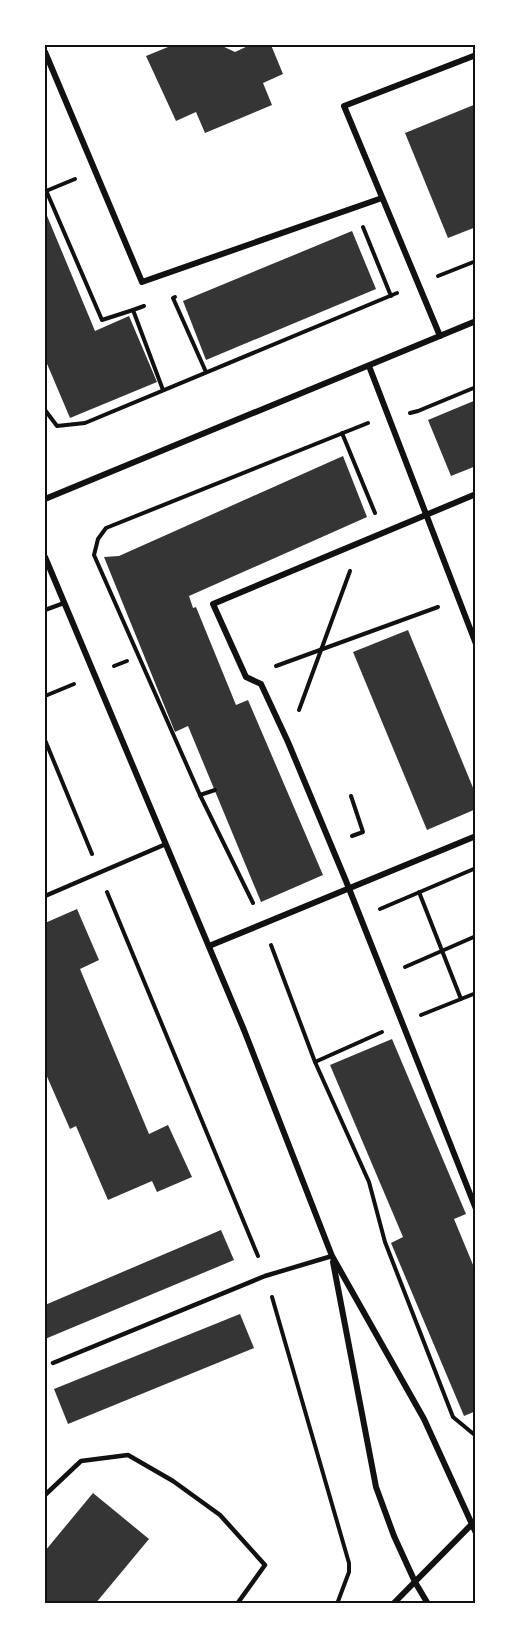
<svg xmlns="http://www.w3.org/2000/svg" width="521" height="1649" font-family="Montserrat,sans-serif">
	<style>
		.building { fill: #353535 }
		.lines { fill: none; stroke-linecap: round; stroke-linejoin: round }
		.path { stroke: #111; stroke-width: 4 }
		.service { stroke: #111; stroke-width: 4.5 }
		.minor { stroke: #111; stroke-width: 6 }
		.neatline { fill: none; stroke: #111; stroke-width: 2 }
	</style>
	<rect width="100%" height="100%" fill="#fff"/>
	<!-- building -->
	<g class="building">
		<polygon points="167,45 220,45 235,52 250,45 271,45 283,74 263,83 272,105 205,133 196,112 176,121 146,56 168,47"/>
		<polygon points="476,104 476,227 448,238 405,133"/>
		<polygon points="45,211 95,331 129,316 157,382 70,418 45,359"/>
		<polygon points="352,231 376,289 206,360 183,301"/>
		<polygon points="476,400 476,466 451,476 428,420"/>
		<polygon points="343,456 367,517 189,596 193,608 196,607 236,705 248,700 323,875 261,902 188,726 175,732 104,557 119,556"/>
		<polygon points="408,630 476,795 476,809 427,830 353,652"/>
		<polygon points="77,909 99,960 80,969 149,1134 168,1125 192,1177 157,1192 152,1181 108,1200 76,1126 70,1129 45,1072 45,934 47,933 45,923"/>
		<polygon points="392,1039 466,1214 454,1219 476,1272 476,1411 464,1416 391,1243 403,1237 330,1065"/>
		<polygon points="221,1230 234,1260 45,1339 45,1305"/>
		<polygon points="240,1314 254,1348 68,1424 54,1389"/>
		<polygon points="93,1493 149,1539 95,1604 45,1604 45,1551"/>
	</g>
	<g class="lines">
		<!-- path -->
		<g class="path">
			<polyline points="45,188 102,320 133,310"/>
			<polyline points="46,191 75,179"/>
			<polyline points="363,227 391,296"/>
			<polyline points="438,276 476,261"/>
			<polyline points="175,297 173,298 206,372"/>
			<polyline points="144,306 133,310 163,390"/>
			<polyline points="45,410 57,426 85,423 397,293"/>
			<polyline points="410,413 418,411 476,387"/>
			<polyline points="342,433 375,513"/>
			<polyline points="114,666 127,661"/>
			<polyline points="276,666 438,607"/>
			<polyline points="45,696 74,684"/>
			<polyline points="299,710 350,571"/>
			<polyline points="45,740 92,854"/>
			<polyline points="200,795 215,790"/>
			<polyline points="351,796 363,832 352,836"/>
			<polyline points="107,892 258,1256"/>
			<polyline points="419,892 461,999"/>
			<polyline points="253,903 200,795 94,555 98,539 106,528 368,423"/>
			<polyline points="380,909 476,868"/>
			<polyline points="271,945 315,1062 369,1182 385,1242 453,1417 476,1436"/>
			<polyline points="405,967 476,936"/>
			<polyline points="421,1015 476,993"/>
			<polyline points="315,1062 382,1032"/>
			<polyline points="272,1297 349,1563 349,1572 337,1604"/>
		</g>
		<!-- service -->
		<g class="service">
			<polyline points="45,610 64,603"/>
			<polyline points="45,896 166,844"/>
			<polyline points="53,1363 265,1276 332,1256"/>
			<polyline points="45,1495 81,1461 128,1455 173,1481 220,1515 265,1565 237,1604"/>
		</g>
		<!-- minor -->
		<g class="minor">
			<polyline points="45,52 142,282 382,198"/>
			<polyline points="440,336 344,106 476,55"/>
			<polyline points="369,366 476,644"/>
			<polyline points="476,494 213,604 246,677 261,684 288,742 346,881 476,1209"/>
			<polyline points="45,499 476,321"/>
			<polyline points="45,557 244,1030 332,1256 424,1419 476,1533"/>
			<polyline points="209,946 476,836"/>
			<polyline points="333,1262 376,1487 394,1536 415,1582 428,1604"/>
			<polyline points="393,1604 476,1520"/>
		</g>
	</g>
	<!-- border -->
	<rect width="521" height="1649" fill="none" stroke="#ffffff" stroke-width="93"/>
	<rect x="46" y="46" width="428" height="1556" class="neatline"/>
</svg>
